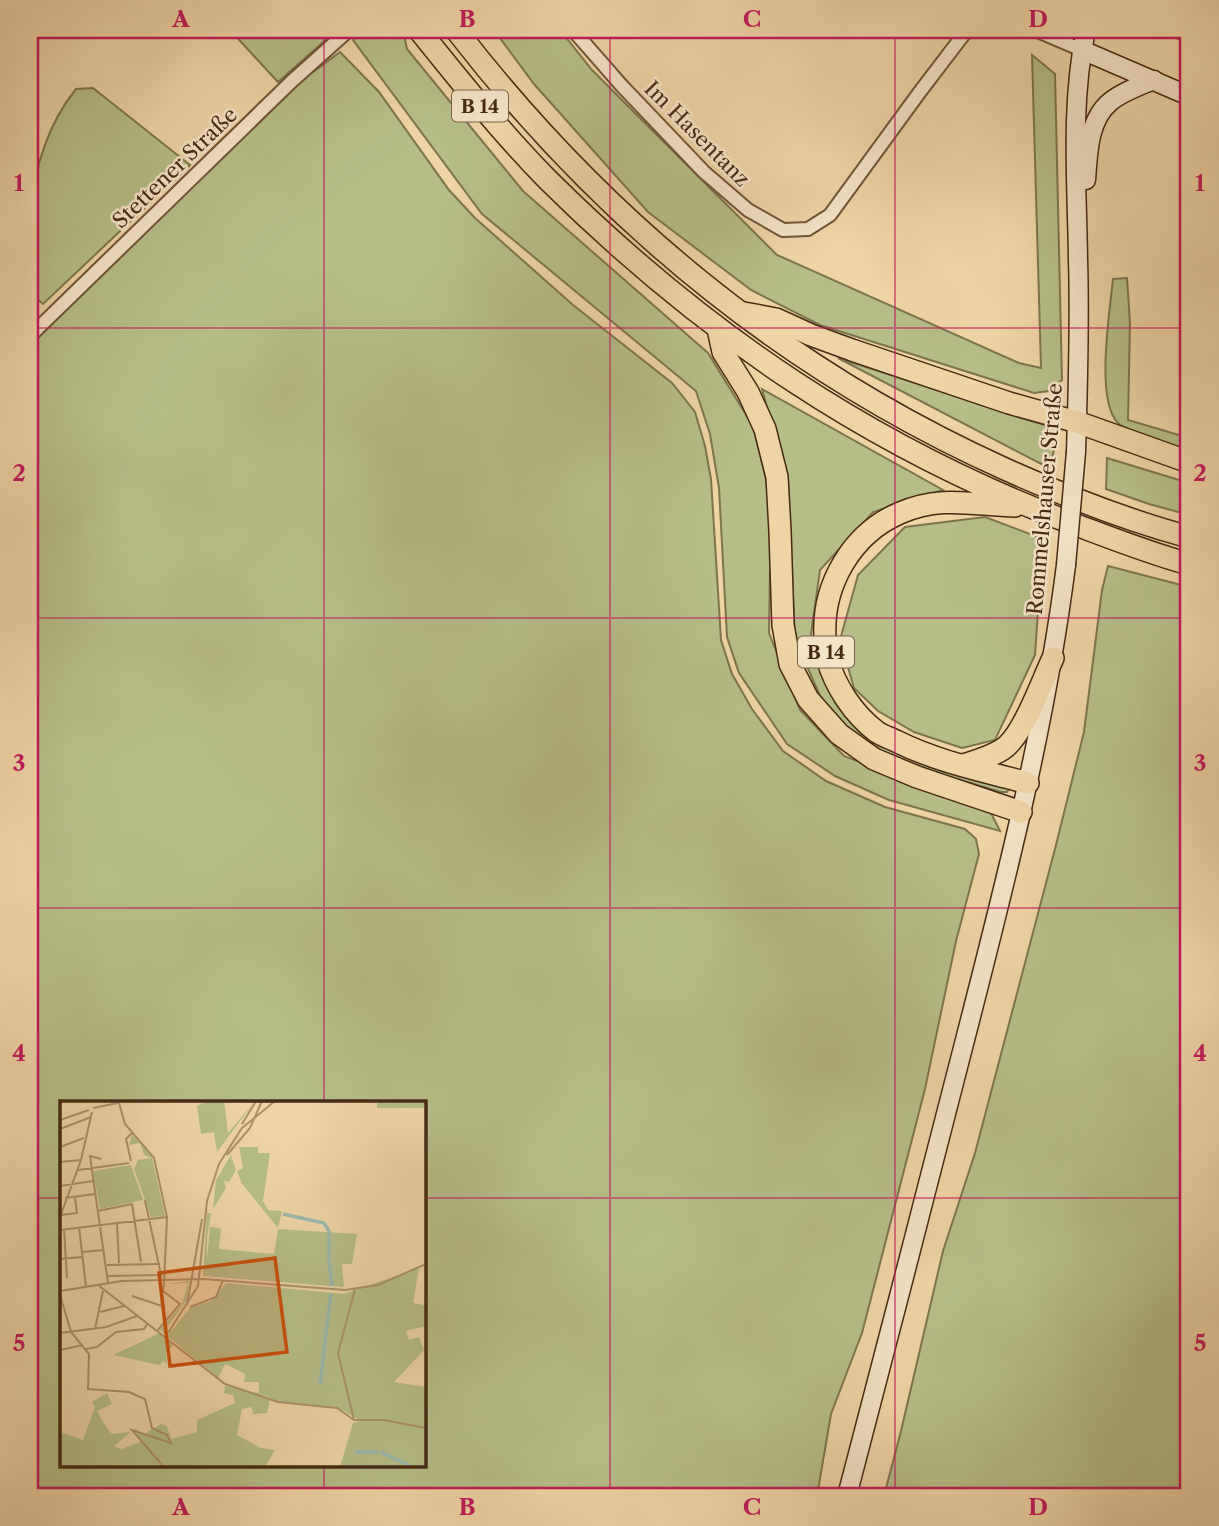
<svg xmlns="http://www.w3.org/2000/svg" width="1219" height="1526" font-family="'Libre Caslon Text',serif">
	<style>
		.green { fill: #b6bd89; stroke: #7e744e; stroke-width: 2; fill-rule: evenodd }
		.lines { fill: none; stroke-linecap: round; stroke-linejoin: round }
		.minor-casing { stroke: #715438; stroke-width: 16 }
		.secondary-casing { stroke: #472a13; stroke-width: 21 }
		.trunk-casing { stroke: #472a13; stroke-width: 24 }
		.minor { stroke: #f5e3c6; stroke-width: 12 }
		.secondary { stroke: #f5e3c6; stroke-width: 18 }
		.trunk { stroke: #efd4a7; stroke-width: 21 }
		.secondary-bridge-casing { stroke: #472a13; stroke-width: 21; stroke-linecap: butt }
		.secondary-bridge { stroke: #f5e3c6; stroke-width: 18 }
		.grid { fill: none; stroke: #c2185b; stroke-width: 2; stroke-opacity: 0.55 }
		.labels { text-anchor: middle; stroke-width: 5; stroke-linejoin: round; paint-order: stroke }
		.shield { fill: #f5e3c6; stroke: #7b6249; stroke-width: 2 }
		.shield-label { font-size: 19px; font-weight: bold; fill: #472a13 }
		.street-label { font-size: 21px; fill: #472a13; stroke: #f5e3c6 }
		.inset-river { fill: none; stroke: #9ab8ab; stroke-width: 3.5 }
		.inset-road { fill: none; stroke: #ac906c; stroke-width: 2 }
		.view { fill: #c8500d; fill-opacity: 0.15; stroke: #c8500d; stroke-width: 3.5 }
		.inset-edge { fill: none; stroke: #472a13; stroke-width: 3.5 }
		.neatline { fill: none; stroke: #c2185b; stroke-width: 2.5 }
		.grid-label { font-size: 23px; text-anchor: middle; font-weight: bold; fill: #c2185b }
	</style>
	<rect width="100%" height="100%" fill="#efd4a7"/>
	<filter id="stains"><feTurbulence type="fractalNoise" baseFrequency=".00286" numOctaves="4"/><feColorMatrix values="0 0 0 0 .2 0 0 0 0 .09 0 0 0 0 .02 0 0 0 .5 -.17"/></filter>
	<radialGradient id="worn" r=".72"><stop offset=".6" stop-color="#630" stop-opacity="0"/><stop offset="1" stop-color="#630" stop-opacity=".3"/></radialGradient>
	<!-- green -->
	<g class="green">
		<polygon points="230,30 337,30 278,82"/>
		<polygon points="363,30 403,30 407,49 523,191 708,353 753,426 771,500 769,633 800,710 844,756 991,813 1000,831 889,800 835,776 787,744 739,673 727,637 719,488 710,434 696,391 482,214 353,40"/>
		<polygon points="494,30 560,30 592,70 777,255 1019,363 1041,368 1032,55 1055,74 1062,380 1049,391 1034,393 820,325 751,290 648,212 534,84"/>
		<path d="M 340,52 L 379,92 L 449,190 L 475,218 L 573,305 L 672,383 L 695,412 L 705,446 L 711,479 L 721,640 L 732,674 L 752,709 L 783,751 L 826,781 L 885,807 L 965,829 L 976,839 L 979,854 L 956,941 L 925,1089 L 862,1333 L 831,1414 L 817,1496 L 30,1496 L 30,341 L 293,87 ZM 61,1102 L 424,1102 L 424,1465 L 61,1465 Z"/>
		<path d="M 93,88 L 190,165 L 43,304 L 35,297 C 33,268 30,239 31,210 C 34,168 49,122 76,89 Z"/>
		<path d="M 1127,278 L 1130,323 L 1128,420 L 1189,438 L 1189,451 C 1175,446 1127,432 1118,423 C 1095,400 1110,311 1113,279 Z"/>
		<polygon points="838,358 1057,429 1051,469"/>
		<polygon points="762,389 943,490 873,512 820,570 811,634 837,703 1004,786 1009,789 1007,792 1001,792 947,776 891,756 859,738 824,705 795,639 788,483"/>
		<polygon points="1107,458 1189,483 1189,515 1149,504 1106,489"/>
		<polygon points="985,517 1043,539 1035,655 995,740 962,748 914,732 878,711 854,688 840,640 858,575 905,527"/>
		<polygon points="1108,566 1189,587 1189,1496 884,1496 901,1431 943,1251 975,1153 1056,845 1084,732 1102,590"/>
	</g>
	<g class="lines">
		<defs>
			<g id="minor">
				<polyline points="573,30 622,86 704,172 748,210 783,230 808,229 830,215 919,93 964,34 970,30"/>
				<polyline points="1035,30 1082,50"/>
				<polyline points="1181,30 1180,32 1189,36"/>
				<polyline points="30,336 292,81 349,30"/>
			</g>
			<g id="secondary">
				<polyline points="1082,50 1189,96"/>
				<path d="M 1086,180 C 1088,155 1088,120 1110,102 C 1122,92 1139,86 1154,80"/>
				<path d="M 1076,452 C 1078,388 1080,324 1078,259 C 1077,183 1070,105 1086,30"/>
				<path d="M 847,1496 C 887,1343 927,1189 966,1036 C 1006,880 1046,724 1066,565"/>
			</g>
			<g id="trunk">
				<path d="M 419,30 C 460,81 501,132 547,179 C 703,334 873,449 1079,526 C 1116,540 1152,554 1189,564"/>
				<path d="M 456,30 C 603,220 786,370 1005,469 C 1065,496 1126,520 1189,537"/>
				<polyline points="744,313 776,319 811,335 852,350 1009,403 1077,422 1189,462"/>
				<polyline points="718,329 723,352 748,392 765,429 777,477 780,531 783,625 790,664 808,699 839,734 874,759 917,777 1021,812"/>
				<path d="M 1015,506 C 973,505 941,495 900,513 C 851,534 822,586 825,637 C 825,644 825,652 827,658 C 835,686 853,714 877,732 C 883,736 890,738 896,741 C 938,762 983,771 1028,783"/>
				<path d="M 963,765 C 976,761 991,757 1003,749 C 1023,736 1042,681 1053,658"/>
			</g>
		</defs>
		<!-- minor casing -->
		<use href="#minor" class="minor-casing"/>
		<!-- secondary casing -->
		<use href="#secondary" class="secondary-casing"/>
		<!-- trunk casing -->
		<use href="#trunk" class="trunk-casing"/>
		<!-- minor -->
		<use href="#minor" class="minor"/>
		<!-- secondary -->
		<use href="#secondary" class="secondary"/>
		<!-- trunk -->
		<use href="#trunk" class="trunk"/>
		<defs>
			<polyline id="secondary-bridge" points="1066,565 1076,452"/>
		</defs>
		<!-- secondary-bridge casing -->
		<use href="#secondary-bridge" class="secondary-bridge-casing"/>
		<!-- secondary-bridge -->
		<use href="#secondary-bridge" class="secondary-bridge"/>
	</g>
	<!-- grid -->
	<path class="grid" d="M 324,30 L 324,1102M 610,30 L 610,1496M 895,30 L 895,1496M 30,328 L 1189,328M 30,618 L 1189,618M 30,908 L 1189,908M 30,1198 L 61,1198M 424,1198 L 1189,1198M 324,1465 L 324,1496"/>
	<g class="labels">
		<!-- shield labels -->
		<g class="shield">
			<rect x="452" y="90.5" width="56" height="31" rx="5"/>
			<rect x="798" y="636.5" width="56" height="31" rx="5"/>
		</g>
		<g class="shield-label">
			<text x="480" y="113">B 14</text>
			<text x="826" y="659">B 14</text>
		</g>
		<!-- street labels -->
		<g class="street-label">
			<text transform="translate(697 134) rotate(45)" y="7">Im Hasentanz</text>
			<text transform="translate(175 168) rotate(-44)" y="7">Stettener Straße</text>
			<text transform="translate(1045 499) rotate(-85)" y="7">Rommelshauser Straße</text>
		</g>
	</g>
	<!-- overview -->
	<g transform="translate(60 1101)">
		<rect width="366" height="366" fill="#efd4a7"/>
		<path d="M 148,0 L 164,0 L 168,32 L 195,0 L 157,51 L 154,31 L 141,33 L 137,5 ZM 317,0 L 366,0 L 366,7 L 317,7 ZM 72,34 L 91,52 L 105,115 L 91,116 L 74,68 L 78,59 L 92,57 L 84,54 L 80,42 L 69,44 ZM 179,46 L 198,46 L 198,52 L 210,52 L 203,100 L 208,109 L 222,110 L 218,127 L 182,83 L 177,70 L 183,67 ZM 171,54 L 176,69 L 169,81 L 164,80 L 166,87 L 153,108 L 156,79 ZM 71,64 L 83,99 L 40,108 L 33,70 ZM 147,112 L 151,112 L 147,137 L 147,159 L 150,126 L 161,127 L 159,148 L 214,153 L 218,128 L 297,133 L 292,163 L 282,163 L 284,186 L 143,175 ZM 359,167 L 353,202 L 364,204 L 366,200 L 366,225 L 346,230 L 349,239 L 359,236 L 364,249 L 334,281 L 366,286 L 366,366 L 280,366 L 293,322 L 301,320 L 277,306 L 218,301 L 200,292 L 210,298 L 207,312 L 193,313 L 192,306 L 182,308 L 177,334 L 201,347 L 215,349 L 205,366 L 106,366 L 92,352 L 102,366 L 0,366 L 0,331 L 23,339 L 35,306 L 32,301 L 47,292 L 52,303 L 37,310 L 46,326 L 52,333 L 71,331 L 54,345 L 61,348 L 80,341 L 74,327 L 84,333 L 101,323 L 107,325 L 111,338 L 137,331 L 137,319 L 175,302 L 173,294 L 164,292 L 165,285 L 199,292 L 199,281 L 184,281 L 185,273 L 165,263 L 158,277 L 100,229 L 122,203 L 128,182 L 106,183 L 129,180 L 127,199 L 105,229 L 108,234 L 130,207 L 151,200 L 166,182 L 284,193 ZM 100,232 L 114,243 L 106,252 L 107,265 L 104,260 L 99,264 L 53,254 Z" fill="#b6bd89"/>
		<path class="inset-river" d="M 223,113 L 264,122 L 269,130 L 269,160M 269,161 L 272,185M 260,283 L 271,192M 295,351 L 318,351M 320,351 L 353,366"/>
		<path class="inset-road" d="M 99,0 L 135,0M 59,2 L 65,23 L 94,57 L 107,116 L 104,182M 33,7 L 58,2M 0,19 L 29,9M 182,23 L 196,0M 0,28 L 31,16M 0,46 L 24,37M 167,54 L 190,27 L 202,0M 41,58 L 30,55 L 48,182M 71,60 L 66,38 L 72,32M 0,61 L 21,59M 18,69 L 69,62M 0,85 L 33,80M 5,97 L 35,93M 38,110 L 72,103 L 81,161M 1,114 L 17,112 L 15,97M 0,116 L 21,59 L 32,11M 57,123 L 59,162M 19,126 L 26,186M 4,128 L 7,177M 0,129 L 107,116M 22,151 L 44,149M 0,158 L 22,156M 47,164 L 100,163M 47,175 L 101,174 L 85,99 L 86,105M 38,184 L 165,283 L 218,301 L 277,307 L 294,319M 0,190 L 62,180 L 143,178 L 285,189 L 318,184 L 366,163M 0,194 L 11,231 L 29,253 L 28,288 L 69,291 L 85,298 L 92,327 L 107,334 L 111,342 L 72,329 L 104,366M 72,195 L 102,205M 127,204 L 142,118M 130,206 L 156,196 L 163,179M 40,211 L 64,205M 35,228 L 43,190M 98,229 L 120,203 L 103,190 L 104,182M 0,232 L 46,226 L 77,215M 108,232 L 138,185 L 147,100 L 159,63 L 182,27 L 215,0M 26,248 L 37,246 L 56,231 L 84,228 L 88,222M 0,249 L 23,244M 294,319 L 278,252 L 295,188M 294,319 L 324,319 L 366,327"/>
		<path class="view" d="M 215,157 L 227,251 L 110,265 L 99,172 Z"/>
		<rect width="366" height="366" class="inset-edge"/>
	</g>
	<!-- margin -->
	<rect width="1219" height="1526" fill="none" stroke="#efd4a7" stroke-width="77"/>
	<rect x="38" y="38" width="1142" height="1450" class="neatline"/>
	<g class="grid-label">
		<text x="181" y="27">A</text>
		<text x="467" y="27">B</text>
		<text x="752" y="27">C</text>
		<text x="1038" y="27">D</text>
		<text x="19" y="191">1</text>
		<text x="1200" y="191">1</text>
		<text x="19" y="481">2</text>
		<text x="1200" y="481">2</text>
		<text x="19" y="771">3</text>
		<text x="1200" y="771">3</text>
		<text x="19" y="1061">4</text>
		<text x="1200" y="1061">4</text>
		<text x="19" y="1351">5</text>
		<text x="1200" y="1351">5</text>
		<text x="181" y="1515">A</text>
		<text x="467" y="1515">B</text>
		<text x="752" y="1515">C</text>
		<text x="1038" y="1515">D</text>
	</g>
	<rect width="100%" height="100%" filter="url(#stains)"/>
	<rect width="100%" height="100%" fill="url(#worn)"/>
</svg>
